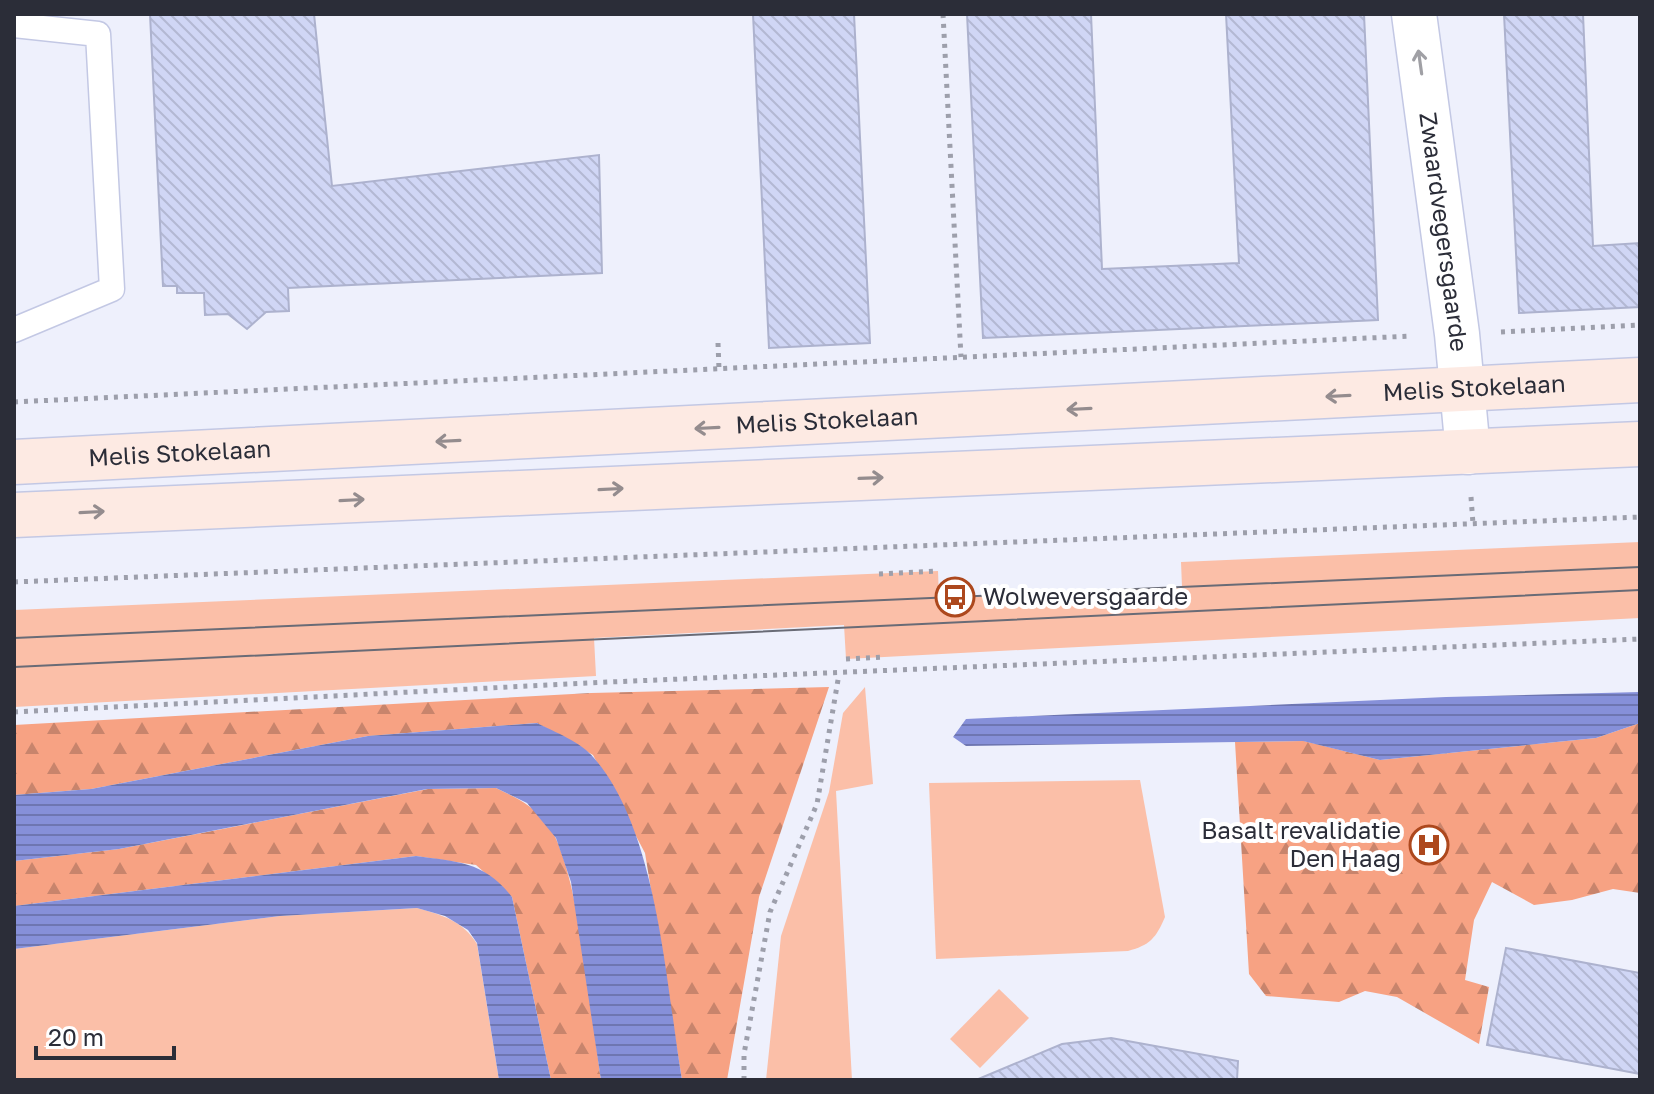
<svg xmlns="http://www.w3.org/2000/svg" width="1654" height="1094" font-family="'Golos Text',sans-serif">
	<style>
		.grass { fill: #fbbfa8 }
		.forest { fill: url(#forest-firs) }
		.water { fill: url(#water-rules) }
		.building { fill: url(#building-back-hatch); stroke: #adb2ce; stroke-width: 2 }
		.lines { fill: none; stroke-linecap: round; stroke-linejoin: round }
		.lane-casing { stroke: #c3c8e4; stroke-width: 27 }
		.street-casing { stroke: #c3c8e4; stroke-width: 47 }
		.secondary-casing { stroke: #c3c8e4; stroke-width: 47 }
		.path { stroke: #9d9fab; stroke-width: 5; stroke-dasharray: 4 6; stroke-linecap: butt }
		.lane { stroke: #fff; stroke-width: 24 }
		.street { stroke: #fff; stroke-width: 44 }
		.secondary { stroke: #fdeae3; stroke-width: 44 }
		.tram { stroke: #696b76; stroke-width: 2 }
		.oneway { stroke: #a0a0a5 }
		.oneway2 { stroke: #948c8e }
		.labels { text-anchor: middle; stroke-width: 8; stroke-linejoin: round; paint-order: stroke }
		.street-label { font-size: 24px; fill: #2b2d38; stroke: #fff }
		.poi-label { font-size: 24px; fill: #2b2d38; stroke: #fff; text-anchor: start }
	</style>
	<defs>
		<pattern id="forest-firs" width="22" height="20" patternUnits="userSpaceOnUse" patternTransform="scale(2)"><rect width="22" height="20" fill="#f7a283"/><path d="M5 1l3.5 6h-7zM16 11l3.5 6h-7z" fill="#c8846c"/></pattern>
		<pattern id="water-rules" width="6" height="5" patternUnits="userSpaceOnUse" patternTransform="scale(2)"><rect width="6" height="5" fill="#8690d9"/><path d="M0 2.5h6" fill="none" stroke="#6e76b1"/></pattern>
		<pattern id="building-back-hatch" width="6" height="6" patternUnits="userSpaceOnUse" patternTransform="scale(2)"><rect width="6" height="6" fill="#d0d6f5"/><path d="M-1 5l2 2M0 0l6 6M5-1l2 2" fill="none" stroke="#b3b8d3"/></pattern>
	</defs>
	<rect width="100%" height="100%" fill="#eef0fc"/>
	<!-- grass -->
	<g class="grass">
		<polygon points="1640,542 1640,618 846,659 844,625 594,638 596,676 14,707 14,610 938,571 939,598 1182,587 1181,562"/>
		<polygon points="865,687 873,784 836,791 852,1080 766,1080 781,936 829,792 843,713"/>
		<path d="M 1140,780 L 1165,917 C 1156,938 1150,945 1128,951 L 936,959 L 929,783 Z"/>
		<path d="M 417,908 C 442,915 463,921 477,944 L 499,1080 L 14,1080 L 14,949 L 280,916 Z"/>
		<polygon points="999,989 1029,1018 980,1068 950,1039"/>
	</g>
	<!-- forest -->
	<g class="forest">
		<polygon points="829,687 759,897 727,1080 682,1080 645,853 593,755 537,723 368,736 91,789 14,795 14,725 591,693"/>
		<polygon points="1640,723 1640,893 1613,889 1572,900 1534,905 1492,882 1474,920 1465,980 1489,987 1479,1044 1397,997 1365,991 1339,1002 1266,996 1249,974 1235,742 1304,741 1380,760 1596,738"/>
		<path d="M 496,788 C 515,797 532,805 546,822 C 579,862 592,1023 601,1080 L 551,1080 L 512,897 L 476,865 L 416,856 L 14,906 L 14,861 L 119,849 L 428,789 Z"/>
	</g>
	<!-- water -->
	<g class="water">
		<polygon points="1640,692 1640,723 1596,738 1380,760 1303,741 966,746 953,737 966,719 1446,697"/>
		<path d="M 537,723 C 555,732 581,742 594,758 C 658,831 666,985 682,1080 L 601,1080 L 571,882 L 556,838 L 527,803 L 496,788 L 427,789 L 119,849 L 14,861 L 14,795 L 91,789 L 368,736 Z"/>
		<path d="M 416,856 C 458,862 484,861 512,897 L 551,1080 L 499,1080 L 477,943 L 468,930 L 445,916 L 417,908 L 280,916 L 14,949 L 14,906 Z"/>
	</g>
	<!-- building -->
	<g class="building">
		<polygon points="150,14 314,14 332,186 599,155 602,273 288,288 289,311 266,312 247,329 228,314 205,315 204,293 177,293 177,286 163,286"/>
		<polygon points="753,14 854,14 870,343 769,348"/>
		<polygon points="967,14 1091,14 1102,269 1239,263 1226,14 1364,14 1378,320 983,338"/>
		<polygon points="1504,14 1583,14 1593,246 1640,243 1640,307 1519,313"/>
		<polygon points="1506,948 1640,973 1640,1074 1487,1045"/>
		<polygon points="1111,1038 1238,1061 1237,1080 976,1080 1062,1044"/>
	</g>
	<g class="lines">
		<defs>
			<polyline id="lane" points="14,25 98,34 112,289 14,330"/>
			<g id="street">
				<path id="s1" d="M 1414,14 L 1457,334 L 1468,452"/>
			</g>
			<g id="secondary">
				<path id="s2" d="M 14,462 L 1640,380"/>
				<polyline points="14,515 1640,444"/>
			</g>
		</defs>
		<!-- lane casing -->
		<use href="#lane" class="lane-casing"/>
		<!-- street casing -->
		<use href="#street" class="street-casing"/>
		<!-- secondary casing -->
		<use href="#secondary" class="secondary-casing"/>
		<!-- path -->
		<g class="path">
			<polyline points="943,14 961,357"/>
			<polyline points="1501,332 1640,325"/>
			<polyline points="718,343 719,369"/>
			<polyline points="14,402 1411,336"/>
			<polyline points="1471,497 1473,524"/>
			<polyline points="879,574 938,571"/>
			<polyline points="14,582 1640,517"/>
			<polyline points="846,659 884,657"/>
			<polyline points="14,712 609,682 1640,639"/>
			<polyline points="744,1080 744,1054 770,912 817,804 839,674"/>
		</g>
		<!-- lane -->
		<use href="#lane" class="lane"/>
		<!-- street -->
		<use href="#street" class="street"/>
		<!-- secondary -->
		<use href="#secondary" class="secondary"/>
		<!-- tram -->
		<g class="tram">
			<polyline points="14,638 1640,567"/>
			<polyline points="14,667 1640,590"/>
		</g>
	</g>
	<!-- one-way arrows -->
	<defs><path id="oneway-shaft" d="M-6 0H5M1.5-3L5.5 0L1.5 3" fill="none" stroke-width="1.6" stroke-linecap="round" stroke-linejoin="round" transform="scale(2)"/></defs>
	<use class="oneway" href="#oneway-shaft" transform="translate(1420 62) rotate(-98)"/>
	<g class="oneway2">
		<use href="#oneway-shaft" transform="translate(1338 396) rotate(177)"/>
		<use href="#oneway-shaft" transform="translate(1079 409) rotate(177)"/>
		<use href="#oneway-shaft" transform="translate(707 428) rotate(177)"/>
		<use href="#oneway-shaft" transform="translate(448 441) rotate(177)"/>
		<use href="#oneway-shaft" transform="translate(871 478) rotate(-2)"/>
		<use href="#oneway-shaft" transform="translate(611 489) rotate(-3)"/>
		<use href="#oneway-shaft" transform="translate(352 500) rotate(-3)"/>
		<use href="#oneway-shaft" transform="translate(92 512) rotate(-3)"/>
	</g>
	<!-- icons -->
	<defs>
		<symbol id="bus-ring" viewBox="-11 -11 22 22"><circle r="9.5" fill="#fff" stroke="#ad481d" stroke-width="1.5"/><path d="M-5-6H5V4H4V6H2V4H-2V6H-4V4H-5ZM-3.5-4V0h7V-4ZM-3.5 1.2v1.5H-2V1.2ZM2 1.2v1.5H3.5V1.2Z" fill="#ad481d"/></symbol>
		<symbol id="hospital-ring" viewBox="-11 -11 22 22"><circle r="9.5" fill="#fff" stroke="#ad481d" stroke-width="1.5"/><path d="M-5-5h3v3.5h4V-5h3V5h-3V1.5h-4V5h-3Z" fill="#ad481d"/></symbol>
	</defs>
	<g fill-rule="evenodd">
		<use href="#bus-ring" x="933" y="575" width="44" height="44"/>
		<use href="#hospital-ring" x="1407" y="823" width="44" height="44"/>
	</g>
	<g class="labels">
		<!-- street labels -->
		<g class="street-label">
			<text dy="8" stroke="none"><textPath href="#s1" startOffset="220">Zwaardvegersgaarde</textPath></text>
			<text dy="8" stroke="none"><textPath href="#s2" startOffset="1462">Melis Stokelaan</textPath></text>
			<text dy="8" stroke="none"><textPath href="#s2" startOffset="814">Melis Stokelaan</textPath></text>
			<text dy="8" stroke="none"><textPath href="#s2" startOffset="166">Melis Stokelaan</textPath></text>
		</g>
		<!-- poi labels -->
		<g class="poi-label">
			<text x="983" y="605">Wolweversgaarde</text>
			<text x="1401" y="839" text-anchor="end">Basalt revalidatie<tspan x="1401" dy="28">Den Haag</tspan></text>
		</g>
	</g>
	<!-- border -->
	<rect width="1654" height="1094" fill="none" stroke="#2b2d38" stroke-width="32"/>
	<!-- scale -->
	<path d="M36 1046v12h138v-12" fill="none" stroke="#2b2d38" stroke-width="4"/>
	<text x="48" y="1046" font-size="24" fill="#2b2d38" stroke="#ffffff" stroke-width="6" paint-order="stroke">20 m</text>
</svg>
